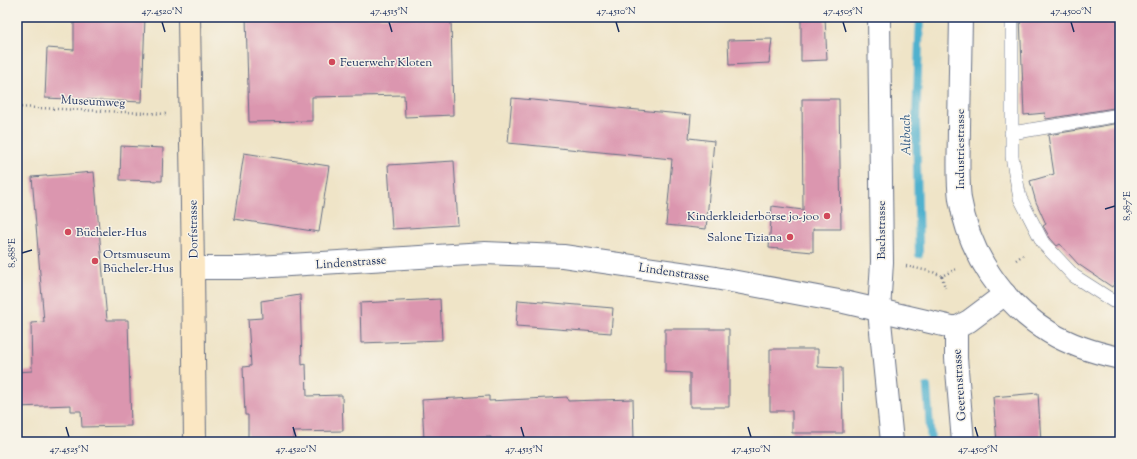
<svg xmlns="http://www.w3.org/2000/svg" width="1137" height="459" font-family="'Sorts Mill Goudy',serif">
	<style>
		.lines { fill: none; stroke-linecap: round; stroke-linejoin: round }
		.stream { stroke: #4fb1ce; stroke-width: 8 }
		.building { fill: #db96af }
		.lane-casing { stroke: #656e83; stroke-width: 14 }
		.street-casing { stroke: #656e83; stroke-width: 24 }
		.secondary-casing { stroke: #656e83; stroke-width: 24 }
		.path { stroke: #656e83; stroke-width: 2.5; stroke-dasharray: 1 3; stroke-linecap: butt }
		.lane { stroke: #fff; stroke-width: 13 }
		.street { stroke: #fff; stroke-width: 22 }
		.secondary { stroke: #fbe7c3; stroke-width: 22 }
		.ticks { fill: none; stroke: #1b2f5e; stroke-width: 1.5 }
		.poi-dot { fill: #d1495b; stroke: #f7f3e8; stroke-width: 1.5 }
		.labels { text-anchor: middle; stroke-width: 3; stroke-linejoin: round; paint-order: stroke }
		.poi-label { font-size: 12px; fill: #1b2f5e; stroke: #f7f3e8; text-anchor: start }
		.street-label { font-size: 12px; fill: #1b2f5e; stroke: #f7f3e8 }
		.water-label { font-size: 13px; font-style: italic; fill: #2b5680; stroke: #f7f3e8 }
		.neatline { fill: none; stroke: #1b2f5e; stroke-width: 1.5 }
		.ticks-label { font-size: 10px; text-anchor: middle; fill: #1b2f5e }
	</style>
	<rect width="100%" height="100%" fill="#f7f3e8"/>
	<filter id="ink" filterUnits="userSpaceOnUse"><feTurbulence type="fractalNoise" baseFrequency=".025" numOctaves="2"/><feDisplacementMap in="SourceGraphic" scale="8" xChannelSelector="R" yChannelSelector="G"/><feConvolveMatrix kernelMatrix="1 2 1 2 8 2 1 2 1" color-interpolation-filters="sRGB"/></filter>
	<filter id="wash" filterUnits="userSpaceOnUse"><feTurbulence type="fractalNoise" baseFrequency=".012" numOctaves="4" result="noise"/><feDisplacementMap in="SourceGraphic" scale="16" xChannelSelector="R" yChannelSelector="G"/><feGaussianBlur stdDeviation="0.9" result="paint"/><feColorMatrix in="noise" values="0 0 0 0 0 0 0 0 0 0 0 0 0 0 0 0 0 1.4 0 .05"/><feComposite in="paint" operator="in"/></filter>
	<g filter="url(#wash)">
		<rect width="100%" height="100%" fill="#efe4c7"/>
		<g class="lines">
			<!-- stream -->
			<g class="stream">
				<polyline points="919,254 916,122 920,17"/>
				<polyline points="927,387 931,442"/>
			</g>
		</g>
		<g id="blocks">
			<!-- building -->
			<g class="building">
				<polygon points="74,17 145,17 142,102 45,98 47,48 74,50"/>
				<polygon points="246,17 451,17 453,115 405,117 404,95 312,97 312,121 249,122"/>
				<polygon points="801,17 825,17 827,60 801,61"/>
				<polygon points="1020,17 1120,17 1120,107 1046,119 1045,113 1024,115"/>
				<polygon points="772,39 769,63 729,65 728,40"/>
				<polygon points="512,98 691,115 689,138 714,141 706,229 666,225 672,159 508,143"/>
				<polygon points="802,99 839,99 841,229 813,229 813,252 769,248 772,206 803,210"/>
				<polygon points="1120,123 1120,273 1112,287 1078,264 1060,244 1057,246 1050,238 1043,226 1046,224 1036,202 1030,181 1054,174 1048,135"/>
				<polygon points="121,146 163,148 162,181 120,180"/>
				<polygon points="244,153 329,166 319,232 234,219"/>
				<polygon points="454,161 458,225 392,229 388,165"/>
				<polygon points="94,172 107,320 128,320 131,426 82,427 81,411 71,411 71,405 17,407 17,372 32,371 31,323 44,322 32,177"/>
				<polygon points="300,295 302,365 306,364 307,396 342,395 343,431 293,432 293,442 248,442 248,415 245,415 243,367 251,366 248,319 262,318 261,301"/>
				<polygon points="440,299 442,340 361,343 360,303"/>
				<polygon points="518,300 613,308 611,333 516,326"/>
				<polygon points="665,329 729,329 729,407 690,407 690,373 665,372"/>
				<polygon points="770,349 818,349 818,367 842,368 843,433 792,433 792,411 770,411"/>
				<polygon points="1038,393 1041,442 997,442 993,397"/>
				<polygon points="489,396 489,401 567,397 568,401 633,399 634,441 569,442 569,440 491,442 491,437 424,440 422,400"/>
			</g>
		</g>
	</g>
	<g filter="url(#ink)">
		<use href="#blocks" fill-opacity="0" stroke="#656e83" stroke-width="1"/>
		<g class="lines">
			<defs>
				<g id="lane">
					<polyline points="1012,17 1012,157 1020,198 1043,243 1074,276 1113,301 1120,302"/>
					<polyline points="1011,133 1120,115"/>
				</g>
				<g id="street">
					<polyline points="879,17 882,262 879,311 892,442"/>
					<path d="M 961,17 C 960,53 960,90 959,126 C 959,151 957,175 960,199 C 969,253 1002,303 1049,332 C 1070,345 1096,353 1120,358"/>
					<polyline points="193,268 242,268 485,253 563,256 715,278 844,302 956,328 969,321 1005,294"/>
					<polyline points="956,328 956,358 963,442"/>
				</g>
				<polyline id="secondary" points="189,17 193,268 195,442"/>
			</defs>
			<!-- lane casing -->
			<use href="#lane" class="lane-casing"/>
			<!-- street casing -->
			<use href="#street" class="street-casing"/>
			<!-- secondary casing -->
			<use href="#secondary" class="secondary-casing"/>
			<!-- path -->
			<g class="path">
				<polyline points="17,107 166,114"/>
				<polyline points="1016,260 1023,255"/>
				<polyline points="906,266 933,272 942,276 958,268"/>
				<polyline points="942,276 945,288"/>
			</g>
			<!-- lane -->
			<use href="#lane" class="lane"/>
			<!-- street -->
			<use href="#street" class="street"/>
			<!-- secondary -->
			<use href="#secondary" class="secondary"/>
		</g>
	</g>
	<!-- ticks -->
	<path class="ticks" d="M 162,22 L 165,32M 389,22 L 392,32M 616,22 L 619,32M 843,22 L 846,32M 1071,22 L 1074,32M 1105,209 L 1115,206M 22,253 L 32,250M 66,427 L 69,437M 293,427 L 296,437M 521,427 L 524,437M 748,427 L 751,437M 975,427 L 978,437"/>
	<!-- markers -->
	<g class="poi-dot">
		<circle cx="332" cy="62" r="4"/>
		<circle cx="827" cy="216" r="4"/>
		<circle cx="68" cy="232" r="4"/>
		<circle cx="790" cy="237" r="4"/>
		<circle cx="95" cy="261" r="4"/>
	</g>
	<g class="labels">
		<!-- poi labels -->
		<g class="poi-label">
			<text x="340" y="66">Feuerwehr Kloten</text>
			<text x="819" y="220" text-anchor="end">Kinderkleiderbörse jo-joo</text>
			<text x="76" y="236">Bücheler-Hus</text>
			<text x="782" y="241" text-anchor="end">Salone Tiziana</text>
			<text x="103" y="258">Ortsmuseum<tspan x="103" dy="14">Bücheler-Hus</tspan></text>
		</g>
		<!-- street labels -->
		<g class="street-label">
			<text transform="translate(93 101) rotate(3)" y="4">Museumweg</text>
			<text transform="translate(960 149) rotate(-90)" y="4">Industriestrasse</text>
			<text transform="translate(193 229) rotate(-91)" y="4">Dorfstrasse</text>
			<text transform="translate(881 230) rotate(-90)" y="4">Bachstrasse</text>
			<text transform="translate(351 262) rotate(-4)" y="4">Lindenstrasse</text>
			<text transform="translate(674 272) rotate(8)" y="4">Lindenstrasse</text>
			<text transform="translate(959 385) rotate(-94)" y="4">Geerenstrasse</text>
		</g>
		<!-- water labels -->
		<g class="water-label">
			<text transform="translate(905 135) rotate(-91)" y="5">Altbach</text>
		</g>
	</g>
	<!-- margin -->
	<rect width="1137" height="459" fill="none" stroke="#f7f3e8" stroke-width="44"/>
	<rect x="22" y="22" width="1093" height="415" class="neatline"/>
	<g class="ticks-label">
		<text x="162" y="14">47.4520°N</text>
		<text x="389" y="14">47.4515°N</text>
		<text x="616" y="14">47.4510°N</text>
		<text x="843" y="14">47.4505°N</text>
		<text x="1071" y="14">47.4500°N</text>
		<text transform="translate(1126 206) rotate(-90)" y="4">8.587°E</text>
		<text transform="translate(11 253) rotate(-90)" y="4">8.588°E</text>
		<text x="69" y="452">47.4525°N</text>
		<text x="296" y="452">47.4520°N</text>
		<text x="524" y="452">47.4515°N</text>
		<text x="751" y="452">47.4510°N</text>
		<text x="978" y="452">47.4505°N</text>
	</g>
</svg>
